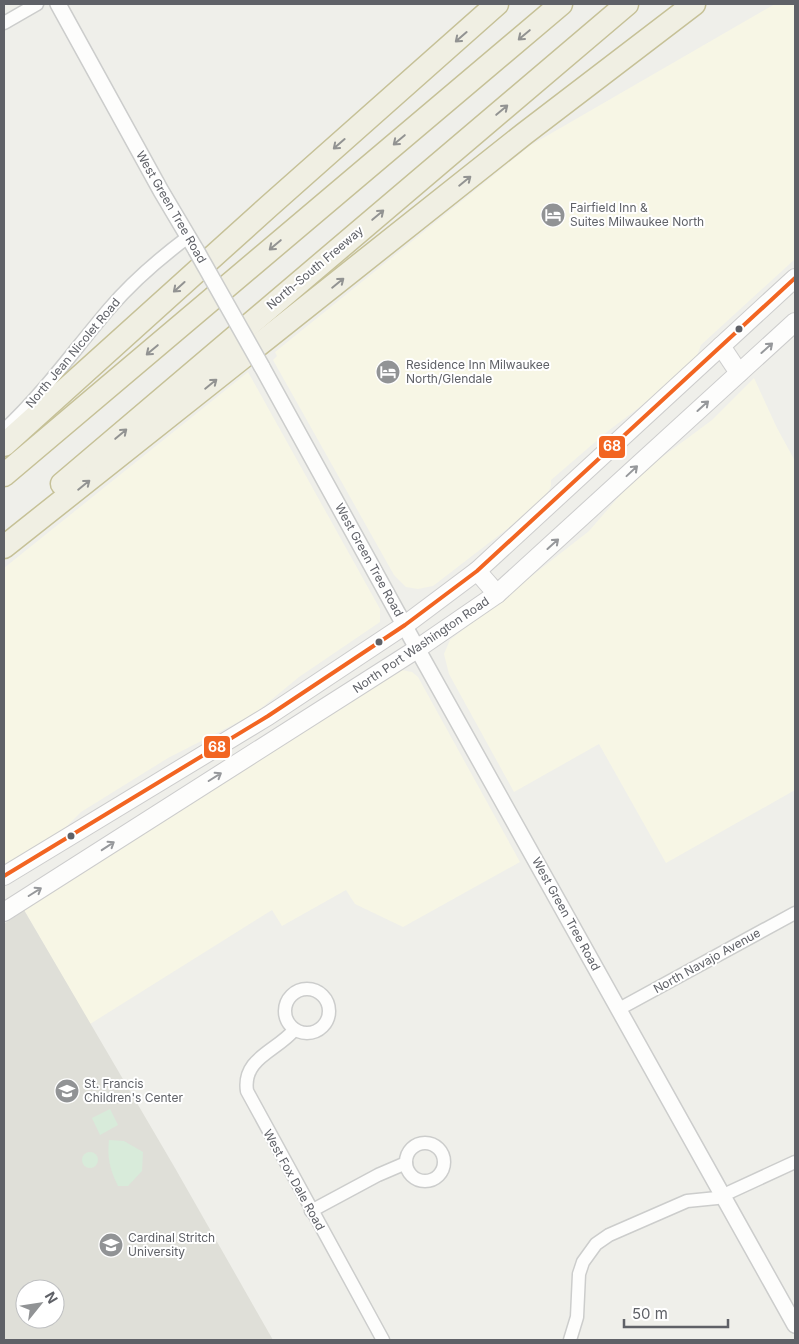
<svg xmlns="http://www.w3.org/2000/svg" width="799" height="1344" font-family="Inter,sans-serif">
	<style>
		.commercial { fill: #f7f6e5 }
		.education { fill: #dfdfd8; fill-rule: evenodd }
		.green { fill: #d8ebda }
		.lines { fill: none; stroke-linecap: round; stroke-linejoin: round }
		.minor-casing { stroke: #cccdcc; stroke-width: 15 }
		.tertiary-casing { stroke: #cccdcc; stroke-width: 18 }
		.secondary-casing { stroke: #ccc; stroke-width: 20 }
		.motorway-casing { stroke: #c6c197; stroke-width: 25 }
		.minor { stroke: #fdfdfc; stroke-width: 12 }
		.tertiary { stroke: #fdfdfc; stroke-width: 15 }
		.secondary { stroke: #fdfdfc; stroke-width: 18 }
		.motorway { stroke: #f0efe3; stroke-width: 22 }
		.tertiary-bridge-casing { stroke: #cccdcc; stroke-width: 18; stroke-linecap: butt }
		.tertiary-bridge { stroke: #fdfdfc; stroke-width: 15 }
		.bus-1-casing { stroke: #fff; stroke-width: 8 }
		.bus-1 { stroke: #f26522; stroke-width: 4 }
		.oneway { stroke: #929392 }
		.oneway2 { stroke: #96989b }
		.bus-dot { fill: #5f6167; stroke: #fff; stroke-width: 2 }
		.labels { text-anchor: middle; stroke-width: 4; stroke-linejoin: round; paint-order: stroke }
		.street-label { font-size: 12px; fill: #5f6167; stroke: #fff }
		.poi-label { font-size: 12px; fill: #5f6167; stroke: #fff; text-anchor: start }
		.line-badge { stroke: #fff; stroke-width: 2 }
		.badge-label { font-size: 14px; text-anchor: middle; font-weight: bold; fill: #fff }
	</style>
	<rect width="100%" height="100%" fill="#efefea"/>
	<!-- commercial -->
	<g class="commercial">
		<polygon points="775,4 795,4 795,259 701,345 696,358 657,394 608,431 551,480 551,486 546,496 520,519 433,586 418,589 406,587 394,575 273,360 277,356 275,352 531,145"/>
		<polygon points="248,372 380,609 380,622 299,677 254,714 168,758 81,812 62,831 4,866 4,568"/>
		<polygon points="754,378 777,428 795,461 795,790 666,863 599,744 514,792 449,674 444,654 450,640 589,531 622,493 654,463 712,420"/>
		<polygon points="402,670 412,672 418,677 520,862 403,927 355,904 346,890 282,926 272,910 90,1024 24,910"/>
	</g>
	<!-- education -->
	<path class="education" d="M 24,910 L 175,1168 L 273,1340 L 4,1340 L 4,924 ZM 25,1289 L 55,1289 L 55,1319 L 25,1319 Z"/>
	<!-- green -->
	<g class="green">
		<polygon points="110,1109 118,1125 100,1135 92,1118"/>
		<path d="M 109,1140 L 124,1141 L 143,1152 L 142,1171 L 128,1186 L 118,1186 C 110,1170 107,1158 109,1140 Z"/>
		<circle cx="90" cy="1160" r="8"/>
	</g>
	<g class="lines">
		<defs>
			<g id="minor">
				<polyline points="4,23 37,4"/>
				<path d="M 4,430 C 44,393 74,350 109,309 C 132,282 160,258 188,237"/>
				<circle cx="307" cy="1011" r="22"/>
				<polyline points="619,1009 795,913"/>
				<path d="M 294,1030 C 277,1051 242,1058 247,1091 L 383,1340"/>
				<circle cx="425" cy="1162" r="19"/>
				<polyline points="311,1211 378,1175 406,1163"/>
				<polyline points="570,1340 577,1317 579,1274 583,1262 596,1244 609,1235 687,1201 717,1198 795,1162"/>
			</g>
			<g id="tertiary">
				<polyline points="58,4 161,191 196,250"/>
				<polyline points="262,367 424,661 795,1325"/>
			</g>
			<g id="secondary">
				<polyline points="721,346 739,373"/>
				<polyline points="477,571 497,594"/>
				<polyline points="4,876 268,716 405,625 477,571 795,278"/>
				<polyline points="4,912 417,649 497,594 795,322"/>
			</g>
			<g id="motorway">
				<polyline points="4,445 268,207 497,4"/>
				<polyline points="4,475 561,4"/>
				<polyline points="62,484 627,4"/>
				<polyline points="4,547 524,134 694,4"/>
			</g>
		</defs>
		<!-- minor casing -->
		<use href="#minor" class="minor-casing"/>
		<!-- tertiary casing -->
		<use href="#tertiary" class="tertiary-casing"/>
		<!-- secondary casing -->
		<use href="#secondary" class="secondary-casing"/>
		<!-- motorway casing -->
		<use href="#motorway" class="motorway-casing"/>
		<!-- minor -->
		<use href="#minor" class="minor"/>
		<!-- tertiary -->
		<use href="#tertiary" class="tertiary"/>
		<!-- secondary -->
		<use href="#secondary" class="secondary"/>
		<!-- motorway -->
		<use href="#motorway" class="motorway"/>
		<defs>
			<polyline id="tertiary-bridge" points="196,250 262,367"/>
		</defs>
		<!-- tertiary-bridge casing -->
		<use href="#tertiary-bridge" class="tertiary-bridge-casing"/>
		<!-- tertiary-bridge -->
		<use href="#tertiary-bridge" class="tertiary-bridge"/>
		<defs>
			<polyline id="bus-1" points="4,876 268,716 405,625 477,571 795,278"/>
		</defs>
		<!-- bus-1 casing -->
		<use href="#bus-1" class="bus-1-casing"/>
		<!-- bus-1 -->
		<use href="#bus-1" class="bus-1"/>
	</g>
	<!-- one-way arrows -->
	<defs><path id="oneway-shaft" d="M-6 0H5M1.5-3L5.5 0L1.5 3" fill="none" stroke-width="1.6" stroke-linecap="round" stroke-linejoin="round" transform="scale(1.25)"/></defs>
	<g class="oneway">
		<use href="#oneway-shaft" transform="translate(524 35) rotate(140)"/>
		<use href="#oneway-shaft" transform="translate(461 37) rotate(139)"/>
		<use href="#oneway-shaft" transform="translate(502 110) rotate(-40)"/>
		<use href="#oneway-shaft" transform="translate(399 140) rotate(140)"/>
		<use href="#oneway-shaft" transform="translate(339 144) rotate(139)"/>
		<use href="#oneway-shaft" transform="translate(465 181) rotate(-39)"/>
		<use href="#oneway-shaft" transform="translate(378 215) rotate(-40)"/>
		<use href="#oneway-shaft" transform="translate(275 245) rotate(140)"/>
		<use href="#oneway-shaft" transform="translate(338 283) rotate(-39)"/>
		<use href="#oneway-shaft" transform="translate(179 287) rotate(138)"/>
		<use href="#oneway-shaft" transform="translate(152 350) rotate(140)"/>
		<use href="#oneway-shaft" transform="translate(211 384) rotate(-39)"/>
		<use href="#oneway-shaft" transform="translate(121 434) rotate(-40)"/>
		<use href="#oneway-shaft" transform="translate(84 485) rotate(-39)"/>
	</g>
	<g class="oneway2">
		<use href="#oneway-shaft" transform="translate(767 348) rotate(-42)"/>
		<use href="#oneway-shaft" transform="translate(703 406) rotate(-42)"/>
		<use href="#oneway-shaft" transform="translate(632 471) rotate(-43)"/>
		<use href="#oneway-shaft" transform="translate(553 544) rotate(-42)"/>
		<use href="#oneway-shaft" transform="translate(215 777) rotate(-32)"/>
		<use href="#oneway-shaft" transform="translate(108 846) rotate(-33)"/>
		<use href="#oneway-shaft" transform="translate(35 892) rotate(-32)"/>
	</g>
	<!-- icons -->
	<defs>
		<symbol id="hotel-disc" viewBox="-11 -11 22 22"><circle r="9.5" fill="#919395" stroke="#fff"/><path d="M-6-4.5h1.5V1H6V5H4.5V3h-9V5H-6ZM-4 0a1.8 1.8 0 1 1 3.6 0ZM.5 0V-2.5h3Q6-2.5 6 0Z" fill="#fff"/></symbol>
		<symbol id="school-disc" viewBox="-11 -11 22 22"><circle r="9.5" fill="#919395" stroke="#fff"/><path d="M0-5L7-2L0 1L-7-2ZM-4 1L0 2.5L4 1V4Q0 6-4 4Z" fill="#fff"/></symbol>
	</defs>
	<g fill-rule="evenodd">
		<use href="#hotel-disc" x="539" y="201" width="28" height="28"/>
		<use href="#hotel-disc" x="374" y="358" width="28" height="28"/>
		<use href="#school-disc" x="53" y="1077" width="28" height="28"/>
		<use href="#school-disc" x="97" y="1231" width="28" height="28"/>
	</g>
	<!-- markers -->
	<g class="bus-dot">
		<circle cx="739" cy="329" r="4.5"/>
		<circle cx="379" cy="642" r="4.5"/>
		<circle cx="71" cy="836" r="4.5"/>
	</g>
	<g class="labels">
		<!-- street labels -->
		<g class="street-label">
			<text transform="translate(171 207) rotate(60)" y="4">West Green Tree Road</text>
			<text transform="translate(315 268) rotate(-40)" y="4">North-South Freeway</text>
			<text transform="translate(73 353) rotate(-50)" y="4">North Jean Nicolet Road</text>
			<text transform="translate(369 560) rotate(61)" y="4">West Green Tree Road</text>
			<text transform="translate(421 645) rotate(-34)" y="4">North Port Washington Road</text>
			<text transform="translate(566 914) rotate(61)" y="4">West Green Tree Road</text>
			<text transform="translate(707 961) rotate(-29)" y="4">North Navajo Avenue</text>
			<text transform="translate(294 1180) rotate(61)" y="4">West Fox Dale Road</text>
		</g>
		<!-- poi labels -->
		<g class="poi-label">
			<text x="570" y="212">Fairfield Inn &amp;<tspan x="570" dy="14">Suites Milwaukee North</tspan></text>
			<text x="406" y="369">Residence Inn Milwaukee<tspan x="406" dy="14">North/Glendale</tspan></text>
			<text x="84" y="1088">St. Francis<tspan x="84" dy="14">Children's Center</tspan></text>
			<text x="128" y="1242">Cardinal Stritch<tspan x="128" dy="14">University</tspan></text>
		</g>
	</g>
	<g class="line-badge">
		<rect x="598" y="435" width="28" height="24" rx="5" fill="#f26522"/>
		<rect x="203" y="735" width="28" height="24" rx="5" fill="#f26522"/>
	</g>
	<g class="badge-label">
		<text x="612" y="451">68</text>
		<text x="217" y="752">68</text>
	</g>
	<!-- border -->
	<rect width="799" height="1344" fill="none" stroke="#5f6167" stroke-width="10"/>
	<!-- north arrow -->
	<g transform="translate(40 1304) rotate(60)"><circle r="24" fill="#ffffff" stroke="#bfc0c2"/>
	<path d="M0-4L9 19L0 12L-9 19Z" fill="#919395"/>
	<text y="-8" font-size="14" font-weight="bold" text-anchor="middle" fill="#5f6167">N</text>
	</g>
	<!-- scale -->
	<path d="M624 1319v8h104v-8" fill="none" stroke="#5f6167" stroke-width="2.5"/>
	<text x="632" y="1319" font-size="15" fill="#5f6167" stroke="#ffffff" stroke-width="4" paint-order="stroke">50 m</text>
</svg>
